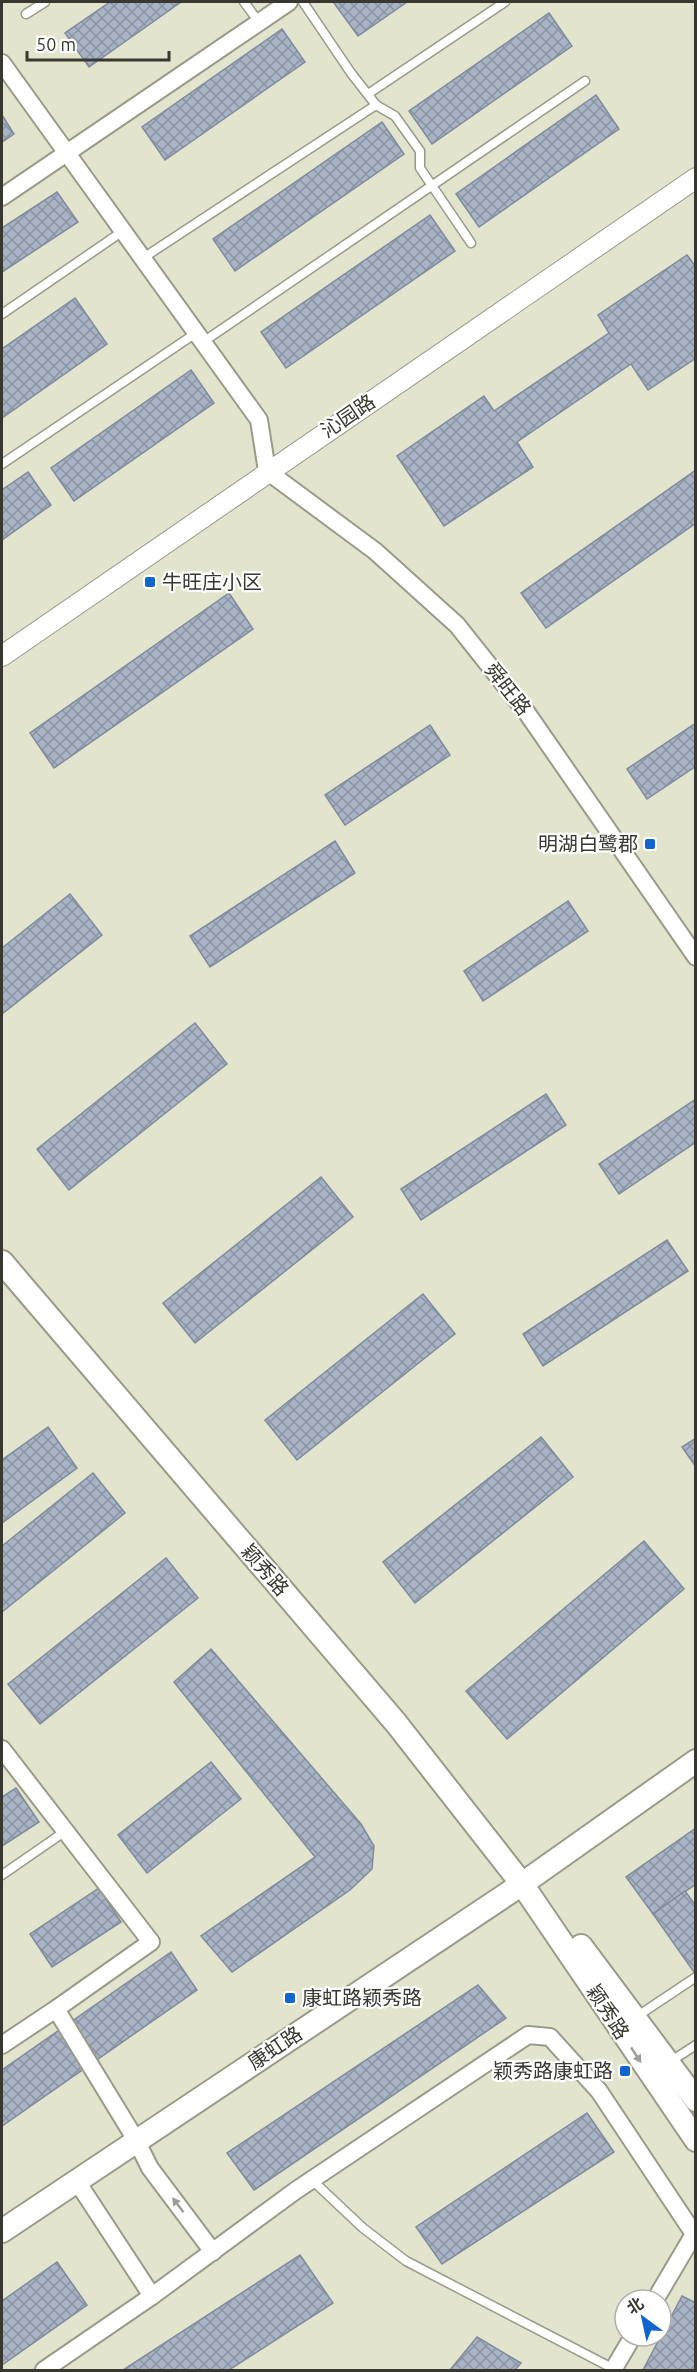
<svg xmlns="http://www.w3.org/2000/svg" width="697" height="2372" font-family="Ubuntu,'Noto Sans SC',sans-serif">
	<style>
		.building { fill: url(#building-cross-hatch); stroke: #7f8b9c; stroke-width: 1.5 }
		.lines { fill: none; stroke-linecap: round; stroke-linejoin: round }
		.service-casing { stroke: #9a9b87; stroke-width: 11 }
		.minor-casing { stroke: #9a9b87; stroke-width: 20 }
		.tertiary-casing { stroke: #9a9b87; stroke-width: 22 }
		.secondary-casing { stroke: #9a9b87; stroke-width: 26 }
		.service { stroke: #fff; stroke-width: 8 }
		.minor { stroke: #fff; stroke-width: 16 }
		.tertiary { stroke: #fff; stroke-width: 20 }
		.secondary { stroke: #fff; stroke-width: 22 }
		.oneway { fill: #9c9c98 }
		.poi-dot { fill: #1165ce; stroke: #fff; stroke-width: 2 }
		.labels { text-anchor: middle; stroke-width: 4.5; stroke-linejoin: round; paint-order: stroke }
		.street-label { font-size: 20px; fill: #383830; stroke: #fff }
		.poi-label { font-size: 20px; fill: #383830; stroke: #fff; text-anchor: start }
	</style>
	<defs>
		<pattern id="building-cross-hatch" width="8" height="8" patternUnits="userSpaceOnUse" patternTransform="scale(1.5)"><rect width="8" height="8" fill="#a8b4c6"/><path d="M0 0l8 8M0 8l8-8" fill="none" stroke="#8a93a1"/></pattern>
	</defs>
	<rect width="100%" height="100%" fill="#e3e4ce"/>
	<!-- building -->
	<g class="building">
		<polygon points="110,2 181,2 89,67 65,33"/>
		<polygon points="336,2 407,2 358,36 334,3"/>
		<polygon points="549,13 572,46 432,144 409,111"/>
		<polygon points="282,29 305,62 165,160 142,127"/>
		<polygon points="596,95 619,129 479,227 456,194"/>
		<polygon points="2,115 14,134 2,142"/>
		<polygon points="382,122 404,154 235,271 213,239"/>
		<polygon points="57,192 78,222 2,272 2,228"/>
		<polygon points="430,215 455,251 286,368 261,332"/>
		<polygon points="687,255 696,267 696,358 648,390 631,364 517,442 533,467 444,526 397,456 484,396 494,411 609,333 598,315"/>
		<polygon points="75,298 107,344 2,418 2,349"/>
		<polygon points="191,370 214,403 74,501 51,468"/>
		<polygon points="696,470 696,523 546,628 521,593"/>
		<polygon points="28,472 51,505 2,540 2,490"/>
		<polygon points="229,593 253,629 54,768 30,733"/>
		<polygon points="696,723 696,766 647,799 627,769"/>
		<polygon points="430,725 450,755 345,825 325,795"/>
		<polygon points="335,841 355,873 210,967 190,936"/>
		<polygon points="70,894 102,935 2,1014 2,948"/>
		<polygon points="568,901 588,931 483,1001 464,971"/>
		<polygon points="195,1023 227,1064 69,1190 37,1149"/>
		<polygon points="546,1094 566,1125 421,1220 401,1189"/>
		<polygon points="696,1099 696,1142 619,1194 599,1164"/>
		<polygon points="321,1177 353,1217 195,1343 163,1303"/>
		<polygon points="667,1240 688,1271 543,1366 523,1334"/>
		<polygon points="423,1294 455,1334 297,1460 265,1420"/>
		<polygon points="48,1427 77,1468 2,1523 2,1460"/>
		<polygon points="541,1437 573,1477 415,1603 383,1562"/>
		<polygon points="696,1438 696,1467 682,1447"/>
		<polygon points="93,1473 125,1513 2,1612 2,1546"/>
		<polygon points="644,1541 684,1589 507,1739 466,1691"/>
		<polygon points="166,1558 198,1598 40,1724 8,1684"/>
		<polygon points="211,1649 361,1824 374,1846 372,1869 350,1890 232,1972 201,1936 315,1857 174,1682"/>
		<polygon points="211,1762 241,1799 147,1873 118,1835"/>
		<polygon points="16,1788 39,1822 2,1846 2,1797"/>
		<polygon points="696,1828 696,1884 653,1914 626,1877"/>
		<polygon points="99,1888 121,1922 52,1967 30,1934"/>
		<polygon points="685,1891 696,1906 696,1975 653,1914"/>
		<polygon points="171,1952 197,1990 2,2126 2,2070"/>
		<polygon points="478,1985 506,2018 254,2190 227,2153"/>
		<polygon points="587,2113 614,2152 442,2264 416,2227"/>
		<polygon points="300,2255 333,2303 229,2370 123,2370"/>
		<polygon points="57,2262 87,2305 2,2365 2,2301"/>
		<polygon points="682,2296 696,2303 696,2370 643,2370"/>
		<polygon points="477,2337 521,2363 515,2370 450,2370"/>
	</g>
	<g class="lines">
		<defs>
			<g id="service">
				<polyline points="244,2 259,22"/>
				<polyline points="303,2 351,73 376,105 395,116 420,151 420,168 471,243"/>
				<polyline points="26,14 45,2"/>
				<polyline points="368,94 505,2"/>
				<polyline points="143,258 376,105"/>
				<polyline points="2,314 123,231"/>
				<polyline points="203,342 585,81"/>
				<polyline points="2,464 196,333"/>
				<polyline points="2,1875 67,1830"/>
				<polyline points="636,2017 696,1977"/>
				<polyline points="668,2063 696,2045"/>
				<polyline points="312,2180 363,2228 406,2261 614,2369"/>
			</g>
			<g id="minor">
				<polyline points="2,63 259,420 267,471 375,551 457,625 527,713 696,957"/>
				<polyline points="2,197 289,2"/>
				<polyline points="2,1749 151,1942 56,2009"/>
				<polyline points="2,2045 56,2009 136,2140 150,2168 213,2252"/>
				<polyline points="76,2180 152,2296"/>
				<polyline points="44,2370 152,2296 295,2191 528,2035 550,2037 599,2091 694,2234 655,2300"/>
				<polyline points="613,2370 633,2336"/>
			</g>
			<polyline id="tertiary" points="2,656 696,178"/>
			<g id="secondary">
				<polyline points="2,1262 396,1723 522,1884 696,2140"/>
				<polyline points="581,1946 696,2100"/>
				<polyline points="2,2231 522,1884 696,1761"/>
			</g>
		</defs>
		<!-- service casing -->
		<use href="#service" class="service-casing"/>
		<!-- minor casing -->
		<use href="#minor" class="minor-casing"/>
		<!-- tertiary casing -->
		<use href="#tertiary" class="tertiary-casing"/>
		<!-- secondary casing -->
		<use href="#secondary" class="secondary-casing"/>
		<!-- service -->
		<use href="#service" class="service"/>
		<!-- minor -->
		<use href="#minor" class="minor"/>
		<!-- tertiary -->
		<use href="#tertiary" class="tertiary"/>
		<!-- secondary -->
		<use href="#secondary" class="secondary"/>
	</g>
	<!-- one-way arrows -->
	<defs><path id="oneway-solid" d="M-6-.8H1V-3.2L6.5 0L1 3.2V.8H-6Z" transform="scale(1.5)"/></defs>
	<g class="oneway">
		<use href="#oneway-solid" transform="translate(636 2055) rotate(57)"/>
		<use href="#oneway-solid" transform="translate(178 2205) rotate(-127)"/>
	</g>
	<!-- markers -->
	<g class="poi-dot">
		<rect x="144" y="576" width="12" height="12" rx="3"/>
		<rect x="644" y="838" width="12" height="12" rx="3"/>
		<rect x="284" y="1992" width="12" height="12" rx="3"/>
		<rect x="619" y="2065" width="12" height="12" rx="3"/>
	</g>
	<g class="labels">
		<!-- street labels -->
		<g class="street-label">
			<text transform="translate(348 416) rotate(-34)" y="7">沁园路</text>
			<text transform="translate(508 689) rotate(52)" y="7">舜旺路</text>
			<text transform="translate(265 1570) rotate(49)" y="7">颖秀路</text>
			<text transform="translate(608 2012) rotate(57)" y="7">颖秀路</text>
			<text transform="translate(275 2048) rotate(-34)" y="7">康虹路</text>
		</g>
		<!-- poi labels -->
		<g class="poi-label">
			<text x="162" y="589">牛旺庄小区</text>
			<text x="638" y="851" text-anchor="end">明湖白鹭郡</text>
			<text x="302" y="2005">康虹路颖秀路</text>
			<text x="613" y="2078" text-anchor="end">颖秀路康虹路</text>
		</g>
	</g>
	<!-- border -->
	<rect width="697" height="2372" fill="none" stroke="#383830" stroke-width="6"/>
	<!-- north arrow -->
	<g transform="translate(643 2318) rotate(327)"><circle r="28" fill="#ffffff" stroke="#afafac" stroke-width="1.5"/>
	<path d="M0-4.5L10 22L0 15L-10 22Z" fill="#1165ce"/>
	<text y="-9" font-size="16" font-weight="bold" text-anchor="middle" fill="#383830">北</text>
	</g>
	<!-- scale -->
	<path d="M27 51v9h142v-9" fill="none" stroke="#383830" stroke-width="3"/>
	<text x="36" y="51" font-size="18" fill="#383830" stroke="#ffffff" stroke-width="4.5" paint-order="stroke">50 m</text>
</svg>
